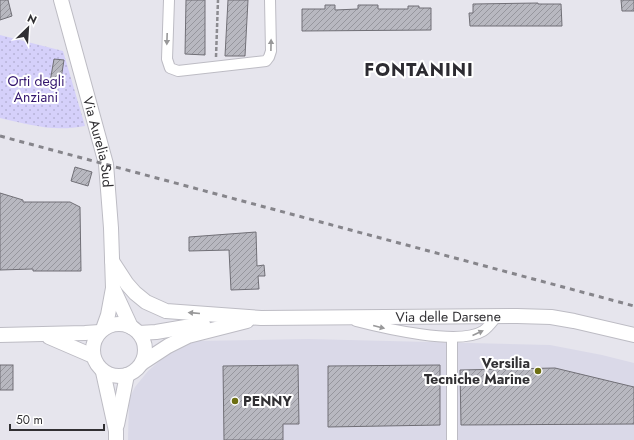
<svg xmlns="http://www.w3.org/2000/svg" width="634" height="440" font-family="Jost,sans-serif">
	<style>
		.built { fill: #dad9e8 }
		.garden { fill: url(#garden-dots) }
		.building { fill: url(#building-hatch); stroke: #706f76 }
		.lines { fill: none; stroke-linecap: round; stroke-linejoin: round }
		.street-casing { stroke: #bdbcc4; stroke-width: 12 }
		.secondary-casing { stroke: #bdbcc4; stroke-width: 16 }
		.path { stroke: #8c8b90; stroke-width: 2.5; stroke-dasharray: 4 2; stroke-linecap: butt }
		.street { stroke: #fff; stroke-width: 10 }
		.secondary { stroke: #fff; stroke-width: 14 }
		.rail { stroke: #86858b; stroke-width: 3; stroke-dasharray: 5 5; stroke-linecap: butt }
		.oneway { fill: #989899 }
		.poi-dot { fill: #6d6f12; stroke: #fff; stroke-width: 1.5 }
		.labels { text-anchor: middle; stroke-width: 4; stroke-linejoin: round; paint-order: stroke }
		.park-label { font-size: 14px; fill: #32146d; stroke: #fff }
		.street-label { font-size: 14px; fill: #313033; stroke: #fff }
		.poi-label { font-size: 14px; font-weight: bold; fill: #313033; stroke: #fff; text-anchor: end }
		.district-label { font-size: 18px; font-weight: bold; letter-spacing: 1px; fill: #2c2b31; stroke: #fff }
	</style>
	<defs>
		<pattern id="garden-dots" width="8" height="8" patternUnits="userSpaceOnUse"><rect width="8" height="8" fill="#d5d0fa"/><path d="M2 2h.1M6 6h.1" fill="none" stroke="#b7b3d7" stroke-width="1.8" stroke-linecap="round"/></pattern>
		<pattern id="building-hatch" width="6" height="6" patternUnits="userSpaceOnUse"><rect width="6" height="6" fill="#b8b8c0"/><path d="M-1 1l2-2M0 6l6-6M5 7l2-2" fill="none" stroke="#96969d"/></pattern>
	</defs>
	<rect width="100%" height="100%" fill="#e6e5ed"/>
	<!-- built -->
	<polygon class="built" points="308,339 550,345 602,355 634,363 634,440 128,440 129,399 135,387 148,371 163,358 179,347 193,341"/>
	<!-- garden -->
	<path class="garden" d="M 0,35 L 63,51 L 85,126 C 53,132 31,125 0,118 Z"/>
	<!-- building -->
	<g class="building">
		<polygon points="0,0 8,0 12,16 0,20"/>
		<polygon points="186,0 205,0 205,55 185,54"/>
		<polygon points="228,0 248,0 245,56 225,56"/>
		<polygon points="621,0 634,0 634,11 622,11"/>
		<polygon points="538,3 538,4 561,4 562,26 470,26 469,13 473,13 473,4"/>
		<polygon points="325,5 335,5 335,10 358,9 358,5 378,5 378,9 408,9 408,6 419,6 419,8 431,8 431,30 302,31 302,9 325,9"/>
		<polygon points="54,59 64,60 60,85 50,82"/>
		<polygon points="75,167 92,172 88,186 71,181"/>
		<polygon points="0,193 23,200 23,202 70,202 80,207 81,271 33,271 33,269 0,270"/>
		<polygon points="256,232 257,266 264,265 265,276 258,276 259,289 231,290 229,250 189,251 189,237"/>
		<rect x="0" y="365" width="13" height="25"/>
		<polygon points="298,365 299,424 283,424 283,440 224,440 223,366"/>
		<polygon points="440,365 440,425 328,427 328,366"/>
		<polygon points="555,368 634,387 634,424 461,425 460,370"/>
	</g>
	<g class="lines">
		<defs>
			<g id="street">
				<polyline points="169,0 167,59 170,68 178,71 266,61 269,57 271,51 270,0"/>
				<path d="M 356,321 C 383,328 459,346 483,331 C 488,328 493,321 497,316"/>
				<polyline points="452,337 452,440"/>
			</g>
			<g id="secondary">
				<path id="s1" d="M 61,0 L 106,164 L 111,228 L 113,288 L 108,315 L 103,329"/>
				<path id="s2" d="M 112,261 L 127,284 L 135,293 L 146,302 L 166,311 L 261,318 L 517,316 L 551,317 L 574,321 L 634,335"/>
				<polyline points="113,288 131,327"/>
				<circle cx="119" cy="350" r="26"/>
				<polyline points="139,333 156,332 203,324"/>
				<polyline points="0,335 85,333 100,332"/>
				<polyline points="49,337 93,356"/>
				<polyline points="142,363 168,346 188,336 247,321"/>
				<polyline points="103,372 116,431 116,440"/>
				<polyline points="117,425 127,375"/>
			</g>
		</defs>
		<!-- street casing -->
		<use href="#street" class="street-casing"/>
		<!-- secondary casing -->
		<use href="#secondary" class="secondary-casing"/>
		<!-- path -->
		<polyline class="path" points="216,57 218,0"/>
		<!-- street -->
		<use href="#street" class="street"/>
		<!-- secondary -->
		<use href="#secondary" class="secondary"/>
		<!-- rail -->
		<polyline class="rail" points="0,136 634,306"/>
	</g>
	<!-- one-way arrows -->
	<defs><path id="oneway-solid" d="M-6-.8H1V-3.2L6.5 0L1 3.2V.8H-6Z"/></defs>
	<g class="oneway">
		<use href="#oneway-solid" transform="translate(167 39) rotate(92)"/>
		<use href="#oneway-solid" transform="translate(271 45) rotate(-89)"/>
		<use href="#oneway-solid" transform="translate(194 313) rotate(-175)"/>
		<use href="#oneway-solid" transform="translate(379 327) rotate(14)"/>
		<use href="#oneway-solid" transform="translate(478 333) rotate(-24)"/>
	</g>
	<!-- markers -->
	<g class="poi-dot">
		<circle cx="538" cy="371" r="4"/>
		<circle cx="235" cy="401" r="4"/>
	</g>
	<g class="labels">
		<!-- park labels -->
		<g class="park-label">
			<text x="36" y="86">Orti degli<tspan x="36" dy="16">Anziani</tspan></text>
		</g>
		<!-- street labels -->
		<g class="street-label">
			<text dy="5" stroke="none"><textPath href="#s1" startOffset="147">Via Aurelia Sud</textPath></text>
			<text dy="5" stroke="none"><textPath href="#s2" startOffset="358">Via delle Darsene</textPath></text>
		</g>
		<!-- poi labels -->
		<g class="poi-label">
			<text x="530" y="368">Versilia<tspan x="530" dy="16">Tecniche Marine</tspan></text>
			<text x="243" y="406" text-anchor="start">PENNY</text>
		</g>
		<!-- district labels -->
		<g class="district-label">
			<text x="419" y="76">FONTANINI</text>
		</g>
	</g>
	<!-- north arrow -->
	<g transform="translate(28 28) rotate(25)" stroke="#ffffff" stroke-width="3" paint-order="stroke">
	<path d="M0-3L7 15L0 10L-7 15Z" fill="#313033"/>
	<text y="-6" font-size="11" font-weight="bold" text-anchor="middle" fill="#313033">N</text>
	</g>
	<!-- scale -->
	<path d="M10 424v6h94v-6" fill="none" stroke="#313033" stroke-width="2"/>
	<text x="16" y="424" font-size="12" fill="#313033" stroke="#ffffff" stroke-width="3" paint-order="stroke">50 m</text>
</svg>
